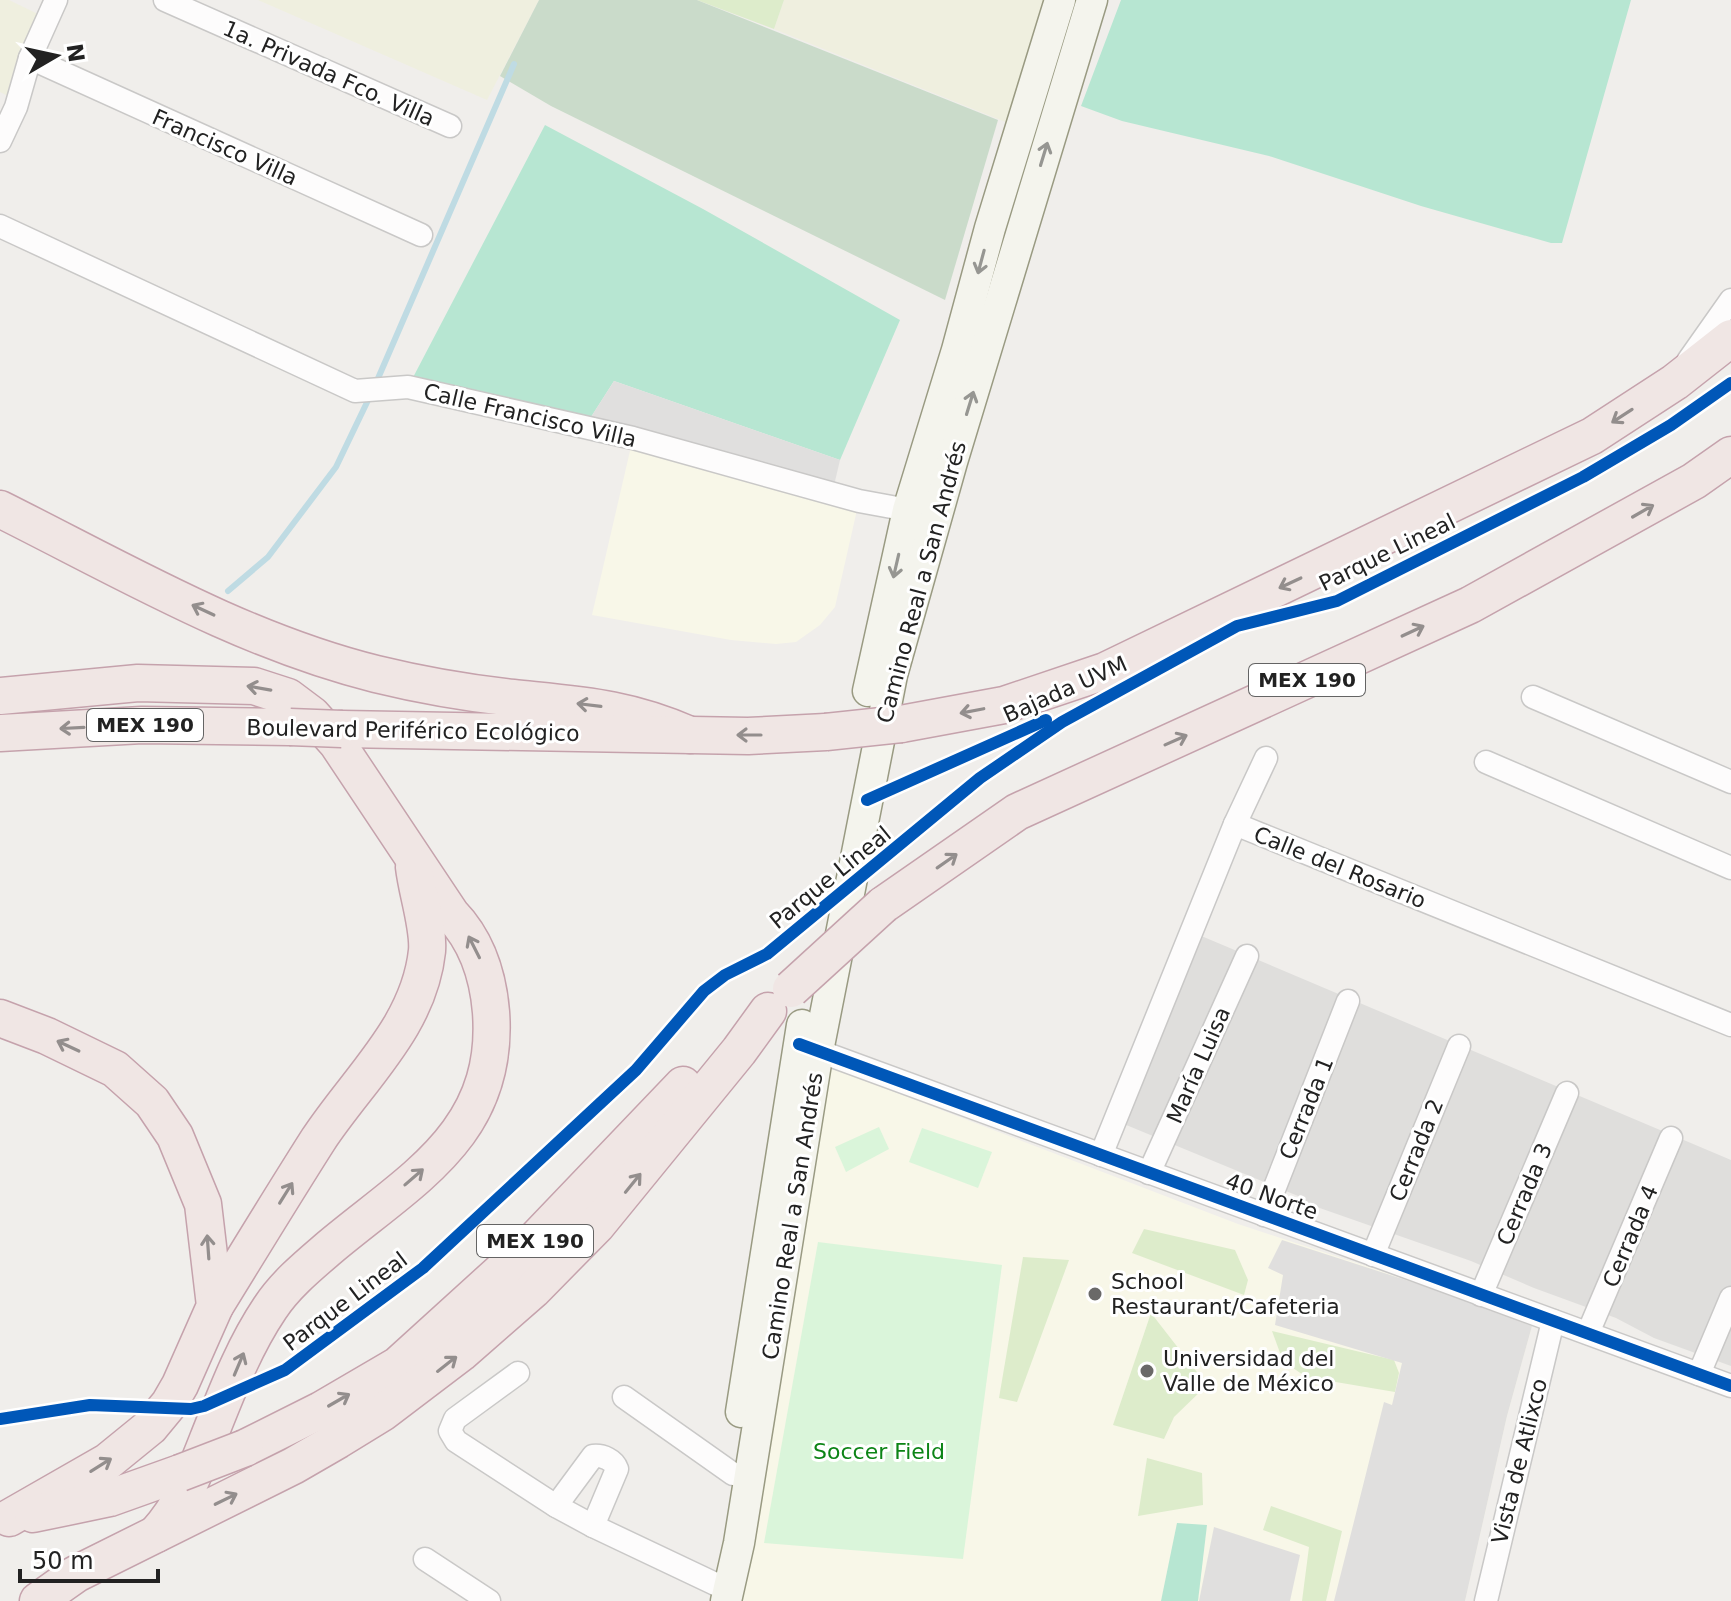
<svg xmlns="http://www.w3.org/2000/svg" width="1731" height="1601" font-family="'DejaVu Sans',sans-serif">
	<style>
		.residential { fill: #dfdedc }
		.education { fill: #f8f7e8 }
		.farmland { fill: #efefdf }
		.grass { fill: #ddeccb }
		.cemetery { fill: #cadbca }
		.park { fill: #daf5da }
		.pitch { fill: #b7e6d2 }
		.parking { fill: #e0dfde }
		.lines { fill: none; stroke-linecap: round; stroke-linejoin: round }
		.stream { stroke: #bfdbe3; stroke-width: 6 }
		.minor-casing { stroke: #c9c8c7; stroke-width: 25 }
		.secondary-casing { stroke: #999a82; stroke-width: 33 }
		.trunk-casing { stroke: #c5a2ac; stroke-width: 39 }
		.minor { stroke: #fdfcfc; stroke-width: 22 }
		.secondary { stroke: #f4f4ed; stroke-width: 30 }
		.trunk { stroke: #f0e6e4; stroke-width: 36 }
		.trunk-bridge-casing { stroke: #c5a2ac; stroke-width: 39; stroke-linecap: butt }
		.trunk-bridge { stroke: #f0e6e4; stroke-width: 36 }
		.cycleway-casing { stroke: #fff; stroke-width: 17 }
		.cycleway { stroke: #0057b8; stroke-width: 12 }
		.oneway { stroke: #969692 }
		.oneway2 { stroke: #938e8d }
		.poi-dot { fill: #6a6968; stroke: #fff; stroke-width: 3 }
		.labels { text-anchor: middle; stroke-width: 6; stroke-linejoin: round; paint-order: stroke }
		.shield { fill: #fff; stroke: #646464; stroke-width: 2 }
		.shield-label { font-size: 20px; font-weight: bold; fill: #222 }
		.street-label { font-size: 22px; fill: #222; stroke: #fff }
		.poi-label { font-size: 22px; fill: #222; stroke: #fff; text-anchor: start }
		.park-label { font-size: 22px; fill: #0c8416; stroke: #fff }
	</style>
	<rect width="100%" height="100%" fill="#f0eeeb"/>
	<!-- residential -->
	<polygon class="residential" points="1199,935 1731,1160 1731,1366 1654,1338 1616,1318 1534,1288 1471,1261 1314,1206 1298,1196 1119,1122"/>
	<!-- education -->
	<g class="education">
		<polygon points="633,438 859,501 835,607 820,625 796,642 776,644 731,640 592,615"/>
		<polygon points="827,1066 1238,1224 1375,1269 1532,1326 1507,1416 1465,1601 737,1601"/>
	</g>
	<!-- farmland -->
	<g class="farmland">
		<polygon points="0,0 9,0 42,16 8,96 0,92"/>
		<polygon points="258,0 539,0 487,100"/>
		<polygon points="784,0 1049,0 1013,125 774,29"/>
	</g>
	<!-- grass -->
	<g class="grass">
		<polygon points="697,0 784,0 774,29"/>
		<polygon points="1144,1229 1235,1250 1248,1280 1244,1295 1132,1253"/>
		<polygon points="1023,1257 1069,1260 1017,1402 999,1398"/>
		<polygon points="1151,1313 1207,1385 1174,1417 1164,1439 1113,1425"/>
		<polygon points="1272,1331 1394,1360 1399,1373 1395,1392 1306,1377 1283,1361"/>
		<polygon points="1147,1458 1202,1473 1203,1505 1138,1516"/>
		<polygon points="1271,1506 1342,1531 1326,1601 1302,1601 1309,1547 1263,1530"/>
	</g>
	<!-- cemetery -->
	<polygon class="cemetery" points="539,0 697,0 998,120 945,300 551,106 500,76"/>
	<!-- park -->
	<g class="park">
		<polygon points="879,1127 889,1149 846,1172 835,1147"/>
		<polygon points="922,1128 992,1152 978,1188 909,1162"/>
		<polygon points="818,1242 1002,1265 963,1559 764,1543"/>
	</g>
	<!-- pitch -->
	<g class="pitch">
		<polygon points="1121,0 1631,0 1562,243 1551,243 1421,206 1269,156 1122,121 1081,106"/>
		<polygon points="545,125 703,209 900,320 840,460 614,381 584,428 408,387"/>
		<polygon points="1177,1523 1207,1525 1198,1601 1161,1601"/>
	</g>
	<!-- parking -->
	<g class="parking">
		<polygon points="614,381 840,460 832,494 584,428"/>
		<polygon points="1282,1240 1449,1294 1532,1326 1507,1416 1465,1601 1334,1601 1384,1402 1392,1405 1402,1363 1275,1325 1283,1275 1268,1268"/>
		<polygon points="1214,1527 1300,1555 1290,1601 1199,1601"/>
	</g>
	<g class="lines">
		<!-- stream -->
		<g class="stream">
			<polyline points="376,383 514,64"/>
			<polyline points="228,591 268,557 336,467 371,394"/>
		</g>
		<defs>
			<g id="minor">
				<polyline points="165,0 450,126"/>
				<polyline points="30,58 421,235"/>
				<polyline points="0,141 16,107 30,58 56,0"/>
				<polyline points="0,226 355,391 408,387 633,438 859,501 908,510 922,506"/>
				<polyline points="1688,361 1731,300"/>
				<polyline points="1533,697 1731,782"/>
				<polyline points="1486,762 1731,868"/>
				<polyline points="1235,824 1731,1025"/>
				<polyline points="805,1046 1731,1386"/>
				<polyline points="1101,1155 1235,824 1266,758"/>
				<polyline points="1149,1173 1247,956"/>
				<polyline points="1264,1215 1348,1001"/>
				<polyline points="1373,1255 1459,1046"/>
				<polyline points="1481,1295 1567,1093"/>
				<polyline points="1588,1333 1671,1138"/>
				<polyline points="518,1373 455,1419 450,1431 456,1441 556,1506 593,1526 728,1590"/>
				<polyline points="1699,1374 1731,1298"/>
				<polyline points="624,1397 733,1474"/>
				<path d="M 556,1506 L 593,1456 C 603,1455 614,1460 617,1469 L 593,1526"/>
				<polyline points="425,1559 489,1601"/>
				<polyline points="1486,1601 1553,1321"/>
			</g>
			<g id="secondary">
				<polyline points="868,691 908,510 957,350 990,228 1060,0"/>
				<polyline points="741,1412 802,1025"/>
				<polyline points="726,1601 739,1543 818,1051 892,675 952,462 1092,0"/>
			</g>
			<g id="trunk">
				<path d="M 0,509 C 122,570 243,641 376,674 C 421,685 467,693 513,698 C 580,705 627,707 690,735"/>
				<path d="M 0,696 L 138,683 L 254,686 L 288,697 L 312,715 L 337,743 L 451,914 C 477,941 488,975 491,1012 C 500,1134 411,1179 329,1248 C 308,1266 285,1285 270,1308 C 243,1348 226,1394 208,1439 C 194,1475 182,1505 156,1534"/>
				<polyline points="901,724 1004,705 1105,671 1592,436 1675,382 1731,338"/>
				<polyline points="342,729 748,736 826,732"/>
				<polyline points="0,733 142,725 290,727"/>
				<polyline points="883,905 1017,812 1470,605 1694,481 1731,455"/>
				<polyline points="0,1018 47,1036 115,1069 152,1102 175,1136 203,1204 215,1306 180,1385 169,1404 150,1427 107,1462 9,1518"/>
				<path d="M 215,1306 C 249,1251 283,1195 318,1140 C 358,1079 419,1027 427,951 C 429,927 417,893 414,867"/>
				<polyline points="245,1448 321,1410 398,1365 529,1246 683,1085"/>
				<polyline points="33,1514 110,1498 180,1473"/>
				<polyline points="38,1601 76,1574 293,1466 338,1440 382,1413 461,1353 533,1290 597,1225 739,1051 768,1011"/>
			</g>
		</defs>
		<!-- minor casing -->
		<use href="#minor" class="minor-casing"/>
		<!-- secondary casing -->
		<use href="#secondary" class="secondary-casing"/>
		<!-- trunk casing -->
		<use href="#trunk" class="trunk-casing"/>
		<!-- minor -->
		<use href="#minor" class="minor"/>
		<!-- secondary -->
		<use href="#secondary" class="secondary"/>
		<!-- trunk -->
		<use href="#trunk" class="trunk"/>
		<defs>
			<g id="trunk-bridge">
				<polyline points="290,727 342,729"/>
				<polyline points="826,732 901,724"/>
				<polyline points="791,989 883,905"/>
				<polyline points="180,1473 245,1448"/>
			</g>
		</defs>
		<!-- trunk-bridge casing -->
		<use href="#trunk-bridge" class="trunk-bridge-casing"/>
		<!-- trunk-bridge -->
		<use href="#trunk-bridge" class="trunk-bridge"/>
		<defs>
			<g id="cycleway">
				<polyline points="867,800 1046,720"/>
				<polyline points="799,1044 1731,1386"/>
				<polyline points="0,1419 90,1405 191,1409 204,1406 285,1370 423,1268 636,1070 704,991 725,975 767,954 980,778 1062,722 1237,626 1337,601 1583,477 1671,425 1731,383"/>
			</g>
		</defs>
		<!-- cycleway casing -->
		<use href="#cycleway" class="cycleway-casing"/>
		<!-- cycleway -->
		<use href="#cycleway" class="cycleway"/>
	</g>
	<!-- one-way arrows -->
	<defs><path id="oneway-shaft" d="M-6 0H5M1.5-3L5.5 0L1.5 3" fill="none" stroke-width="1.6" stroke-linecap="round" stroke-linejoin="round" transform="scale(2)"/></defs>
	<g class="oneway">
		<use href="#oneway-shaft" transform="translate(1044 154) rotate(-73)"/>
		<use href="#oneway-shaft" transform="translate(981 262) rotate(105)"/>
		<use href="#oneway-shaft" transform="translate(970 403) rotate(-73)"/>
		<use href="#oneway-shaft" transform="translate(896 566) rotate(103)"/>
	</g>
	<g class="oneway2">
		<use href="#oneway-shaft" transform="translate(1622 416) rotate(147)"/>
		<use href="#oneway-shaft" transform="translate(1643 511) rotate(-30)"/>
		<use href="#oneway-shaft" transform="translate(1290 583) rotate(155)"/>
		<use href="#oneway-shaft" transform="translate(203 610) rotate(-155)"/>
		<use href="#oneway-shaft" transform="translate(1413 631) rotate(-25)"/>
		<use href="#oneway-shaft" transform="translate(259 688) rotate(-170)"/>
		<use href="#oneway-shaft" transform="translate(589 705) rotate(-173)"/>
		<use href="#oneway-shaft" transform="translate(972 711) rotate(169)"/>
		<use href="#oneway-shaft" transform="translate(72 728) rotate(177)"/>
		<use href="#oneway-shaft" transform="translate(749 735) rotate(180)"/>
		<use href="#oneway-shaft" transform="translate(1176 740) rotate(-24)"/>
		<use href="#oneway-shaft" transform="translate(947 861) rotate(-35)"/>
		<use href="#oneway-shaft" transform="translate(474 947) rotate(-117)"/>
		<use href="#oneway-shaft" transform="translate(68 1046) rotate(-155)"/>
		<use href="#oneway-shaft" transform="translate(414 1177) rotate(-41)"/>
		<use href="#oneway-shaft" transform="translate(633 1183) rotate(-51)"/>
		<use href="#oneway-shaft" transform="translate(286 1193) rotate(-58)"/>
		<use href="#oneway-shaft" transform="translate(208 1247) rotate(-94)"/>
		<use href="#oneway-shaft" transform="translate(239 1364) rotate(-67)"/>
		<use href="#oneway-shaft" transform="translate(447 1364) rotate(-38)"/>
		<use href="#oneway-shaft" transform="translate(339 1400) rotate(-30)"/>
		<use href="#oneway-shaft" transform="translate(101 1465) rotate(-32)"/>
		<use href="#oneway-shaft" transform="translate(226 1499) rotate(-26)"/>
	</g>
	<!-- markers -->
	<g class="poi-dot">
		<circle cx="1095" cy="1294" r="8"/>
		<circle cx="1147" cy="1371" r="8"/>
	</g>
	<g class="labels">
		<!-- shield labels -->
		<g class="shield">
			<rect x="1249" y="664" width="116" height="32" rx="6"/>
			<rect x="87" y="709" width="116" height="32" rx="6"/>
			<rect x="477" y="1225" width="116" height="32" rx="6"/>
		</g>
		<g class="shield-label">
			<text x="1307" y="687">MEX 190</text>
			<text x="145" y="732">MEX 190</text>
			<text x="535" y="1248">MEX 190</text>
		</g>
		<!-- street labels -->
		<g class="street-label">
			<text transform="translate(329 73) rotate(24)" y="8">1a. Privada Fco. Villa</text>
			<text transform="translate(225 147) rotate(24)" y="8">Francisco Villa</text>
			<text transform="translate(530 415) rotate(13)" y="8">Calle Francisco Villa</text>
			<text transform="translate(1387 552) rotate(-26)" y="8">Parque Lineal</text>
			<text transform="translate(921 582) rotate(-75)" y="8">Camino Real a San Andrés</text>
			<text transform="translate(1065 689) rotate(-24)" y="8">Bajada UVM</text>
			<text transform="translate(413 730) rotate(1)" y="8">Boulevard Periférico Ecológico</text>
			<text transform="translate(1340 867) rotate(22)" y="8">Calle del Rosario</text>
			<text transform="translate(830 877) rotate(-39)" y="8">Parque Lineal</text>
			<text transform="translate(1198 1065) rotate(-66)" y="8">María Luisa</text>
			<text transform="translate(1306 1108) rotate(-68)" y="8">Cerrada 1</text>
			<text transform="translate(1416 1150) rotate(-68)" y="8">Cerrada 2</text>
			<text transform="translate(1524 1194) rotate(-67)" y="8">Cerrada 3</text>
			<text transform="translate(1272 1196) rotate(20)" y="8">40 Norte</text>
			<text transform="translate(792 1216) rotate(-81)" y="8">Camino Real a San Andrés</text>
			<text transform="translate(1630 1236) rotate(-67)" y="8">Cerrada 4</text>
			<text transform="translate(345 1301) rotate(-37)" y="8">Parque Lineal</text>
			<text transform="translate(1519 1461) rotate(-76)" y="8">Vista de Atlixco</text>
		</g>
		<!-- poi labels -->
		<g class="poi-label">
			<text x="1111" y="1289">School<tspan x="1111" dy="25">Restaurant/Cafeteria</tspan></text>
			<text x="1163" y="1366">Universidad del<tspan x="1163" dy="25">Valle de México</tspan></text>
		</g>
		<!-- park labels -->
		<g class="park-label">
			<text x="879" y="1459">Soccer Field</text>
		</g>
	</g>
	<!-- north arrow -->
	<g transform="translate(56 56) rotate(81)" stroke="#ffffff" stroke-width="6" paint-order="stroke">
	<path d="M0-6L14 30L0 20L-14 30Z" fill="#222222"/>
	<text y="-12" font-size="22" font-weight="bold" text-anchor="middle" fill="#222222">N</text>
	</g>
	<!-- scale -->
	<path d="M20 1569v12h138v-12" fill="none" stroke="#222222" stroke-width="4"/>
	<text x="32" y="1569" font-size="24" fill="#222222" stroke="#ffffff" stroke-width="6" paint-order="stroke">50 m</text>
</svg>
